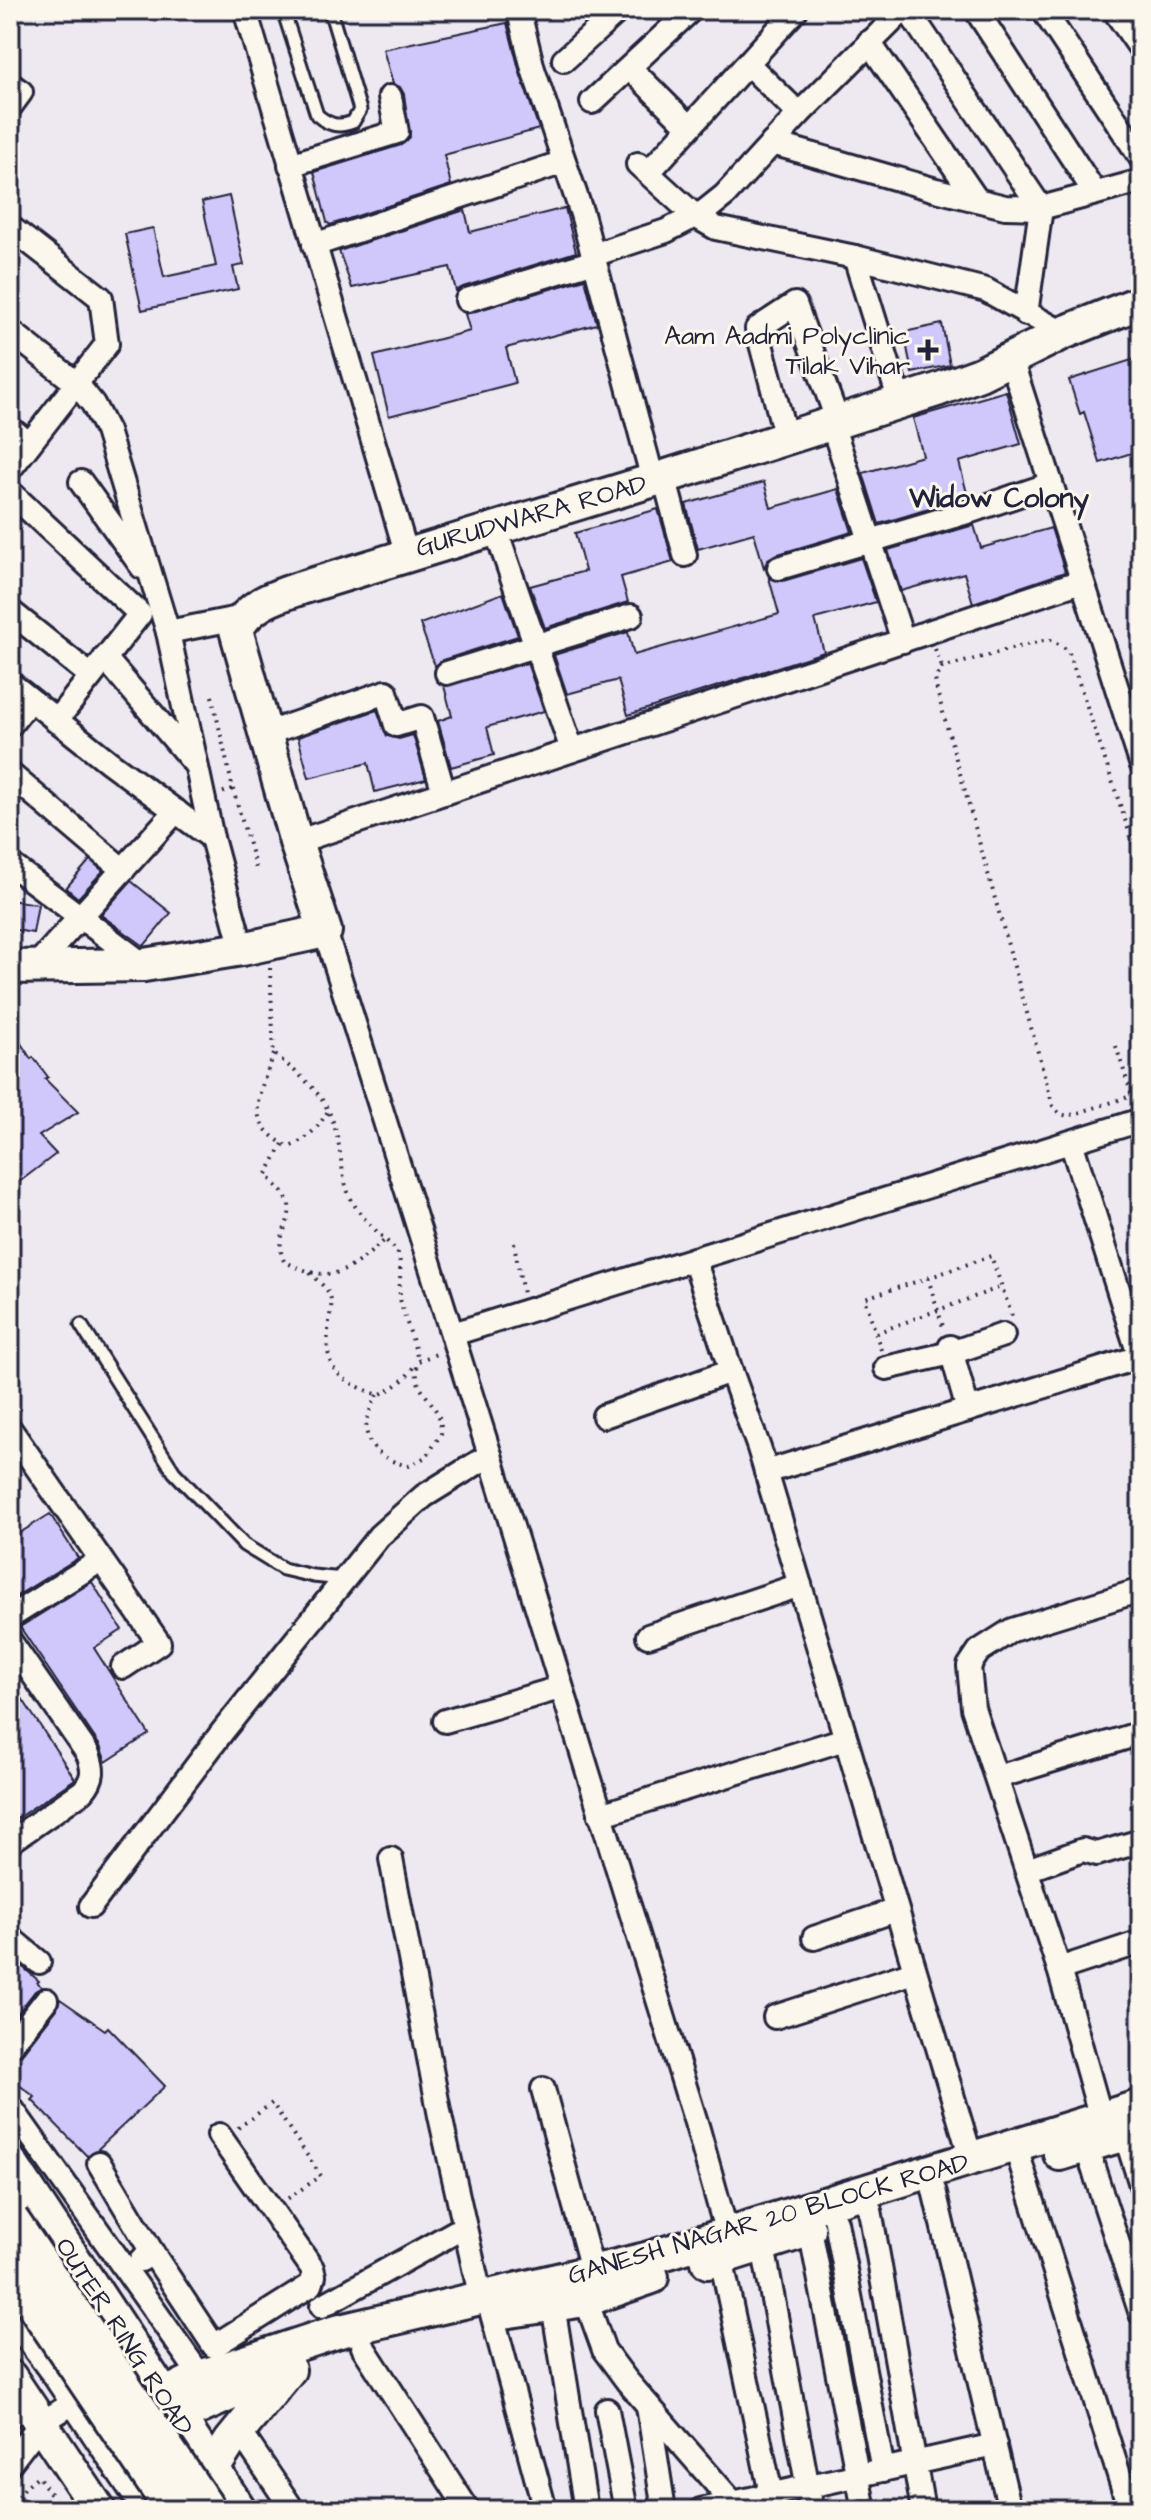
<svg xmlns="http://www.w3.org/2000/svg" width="1151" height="2520" font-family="'Architects Daughter',sans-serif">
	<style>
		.building { fill: #d0c8fb; stroke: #22223b; stroke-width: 2 }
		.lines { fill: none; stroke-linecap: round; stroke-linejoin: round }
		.lane-casing { stroke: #22223b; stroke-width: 17 }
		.street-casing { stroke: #22223b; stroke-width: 28 }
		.secondary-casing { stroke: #22223b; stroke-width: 38 }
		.path { stroke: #22223b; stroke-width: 4; stroke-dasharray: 2 6; stroke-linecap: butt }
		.lane { stroke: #fbf7ec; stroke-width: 11 }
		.street { stroke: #fbf7ec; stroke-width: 22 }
		.secondary { stroke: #fbf7ec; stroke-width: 32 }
		.primary-bridge-casing { stroke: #22223b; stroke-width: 42; stroke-linecap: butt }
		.primary-bridge { stroke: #fbf7ec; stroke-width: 36 }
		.poi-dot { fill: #22223b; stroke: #fbf7ec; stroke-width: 3 }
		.labels { text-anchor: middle; stroke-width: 6; stroke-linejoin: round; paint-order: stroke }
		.poi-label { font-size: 26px; fill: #22223b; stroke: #fbf7ec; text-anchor: end }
		.street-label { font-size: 26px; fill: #22223b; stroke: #fbf7ec }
		.neighbourhood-label { font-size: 28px; font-weight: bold; fill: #22223b; stroke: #fbf7ec }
	</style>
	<rect width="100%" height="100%" fill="#eee9f0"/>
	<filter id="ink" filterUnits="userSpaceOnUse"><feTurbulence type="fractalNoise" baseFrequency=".0125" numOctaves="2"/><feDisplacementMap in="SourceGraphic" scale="16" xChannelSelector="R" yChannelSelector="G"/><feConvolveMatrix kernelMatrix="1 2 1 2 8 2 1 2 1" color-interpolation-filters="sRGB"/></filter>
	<g filter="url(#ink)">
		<!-- building -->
		<g class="building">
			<polygon points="507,23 520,73 539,129 444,155 451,185 330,225 327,222 314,172 401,145 410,137 404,94 400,87 393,84 383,49"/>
			<polygon points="229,196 244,265 233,267 238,289 142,310 125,234 153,228 164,277 216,266 202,202"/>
			<polygon points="565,208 576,252 463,287 456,291 450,267 352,288 339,251 465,210 470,232"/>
			<polygon points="585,279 597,324 506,348 515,383 389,416 374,356 470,331 465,314"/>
			<polygon points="942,324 950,365 912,373 904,332"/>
			<polygon points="1141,357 1141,450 1100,463 1084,412 1080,414 1069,380"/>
			<polygon points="1006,391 1021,444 959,462 968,497 879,524 863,473 923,456 913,418"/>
			<polygon points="764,482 771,508 838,489 852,532 775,555 768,559 764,568 754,533 698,549 686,504"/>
			<polygon points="658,509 673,562 621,577 628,602 545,628 530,586 585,571 575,533"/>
			<polygon points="974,525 981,548 1051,528 1065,572 973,603 964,573 901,591 888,550"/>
			<polygon points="861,558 876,602 815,619 824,652 628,715 618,680 567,694 554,655 628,632 634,655 779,614 769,578 783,581"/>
			<polygon points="503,593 518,636 443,660 435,666 420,624"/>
			<polygon points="527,663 544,711 487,727 494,755 451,767 438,721 452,716 444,686"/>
			<polygon points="377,710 387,736 399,739 413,735 426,779 375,792 368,763 309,778 298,737"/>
			<polygon points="90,860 103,871 78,898 66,888"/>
			<polygon points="131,881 171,913 144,946 101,915"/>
			<polygon points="10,900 38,904 33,933 10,929"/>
			<polygon points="10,1026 31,1059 33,1057 48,1077 45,1079 78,1112 39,1136 56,1154 10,1189"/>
			<polygon points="50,1514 78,1558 10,1600 10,1539"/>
			<polygon points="92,1582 122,1630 94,1648 149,1734 106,1762 100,1746 20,1627"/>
			<polygon points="10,1680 75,1779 10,1823"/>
			<polygon points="10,1956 39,1981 37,1983 42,1987 35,1991 10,2023"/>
			<polygon points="60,1999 105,2030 108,2027 165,2086 98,2149 87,2156 32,2100 35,2097 10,2078 10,2060 21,2055 57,2009"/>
		</g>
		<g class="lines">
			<defs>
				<g id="lane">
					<path d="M 283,10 L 317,115 C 329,125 338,128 353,122 L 360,110 L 330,10"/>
					<polyline points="81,1325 174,1472 244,1545 283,1569 313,1576 343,1579"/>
					<polyline points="10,2425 24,2406"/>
				</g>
				<g id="street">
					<polyline points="245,10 407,555"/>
					<polyline points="908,10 1041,208 1026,314"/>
					<polyline points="976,10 1095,193"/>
					<polyline points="1043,10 1141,158"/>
					<polyline points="1114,10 1141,49"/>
					<polyline points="520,16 533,69 582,214 653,480"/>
					<polyline points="869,42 977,200"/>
					<polyline points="564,60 619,10"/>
					<polyline points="748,64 799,114"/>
					<polyline points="630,68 689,127"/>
					<polyline points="10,84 21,92 10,107"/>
					<polyline points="592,102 691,10"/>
					<polyline points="772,143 936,190 1005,207 1041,208 1141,181"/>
					<polyline points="638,164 695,216 716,228 855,257"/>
					<polyline points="290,165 397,132 390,97"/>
					<polyline points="648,173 796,10"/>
					<polyline points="10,227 101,298 107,344 10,469"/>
					<polyline points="314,245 564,162"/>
					<polyline points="593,255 666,231 705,211 725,195 799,114 903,10"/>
					<polyline points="467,300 595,261"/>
					<polyline points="10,331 76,383 93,404 107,431 168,632 212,838 242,949"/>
					<polyline points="1011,359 1141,763"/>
					<polyline points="900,402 855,257 986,290 1063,333"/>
					<polyline points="832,424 903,641"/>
					<polyline points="10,428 29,444"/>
					<polyline points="786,438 757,329 795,304 838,422"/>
					<polyline points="664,477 685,555"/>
					<polyline points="81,482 142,567"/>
					<polyline points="10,492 140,614 56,721"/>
					<polyline points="495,528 572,750"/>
					<polyline points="779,568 971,511 1051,484"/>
					<polyline points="10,611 91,676"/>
					<polyline points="168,632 243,617"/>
					<polyline points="105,658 195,764"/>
					<polyline points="447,673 631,616"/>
					<polyline points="10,683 109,762 212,838"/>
					<polyline points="10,725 30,700"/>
					<polyline points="265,734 386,692 396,725 422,717 444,793"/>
					<polyline points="10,774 123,870"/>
					<polyline points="296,842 1082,581"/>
					<polyline points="10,864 144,965"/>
					<polyline points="325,931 490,1455 698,2129 731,2248"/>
					<polyline points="34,968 176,811"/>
					<polyline points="1071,1142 1141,1361"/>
					<polyline points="694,1259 731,1371 759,1448 971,2158"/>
					<polyline points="453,1334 1141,1120"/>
					<polyline points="950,1347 968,1410"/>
					<polyline points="886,1368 951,1353 1003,1335"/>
					<polyline points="604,1416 731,1371"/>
					<polyline points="10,1429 159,1643 123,1667"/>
					<polyline points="766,1472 1140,1357"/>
					<polyline points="10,1617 101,1560"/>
					<polyline points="648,1636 800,1585"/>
					<path d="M 10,1641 L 88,1754 C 94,1770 94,1778 83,1791 L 10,1842"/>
					<polyline points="445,1721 560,1688"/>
					<polyline points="998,1777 1141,1733"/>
					<polyline points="600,1815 845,1739"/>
					<polyline points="391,1859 440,2116 481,2299"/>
					<polyline points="1027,1870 1083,1850 1097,1854 1141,1841"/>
					<polyline points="91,1906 223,1731 379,1536 424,1496 490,1455"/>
					<polyline points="10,1938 39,1962"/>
					<polyline points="814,1938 896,1910"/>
					<polyline points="1059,1969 1141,1942"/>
					<polyline points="775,2017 914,1972"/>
					<polyline points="10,2046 46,2000"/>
					<polyline points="543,2089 593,2273"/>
					<polyline points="10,2106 207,2385"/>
					<polyline points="1101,2118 1059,1969 973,1708 969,1666 979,1651 1012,1630 1141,1590"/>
					<polyline points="1125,2134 1141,2185"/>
					<polyline points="1015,2145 1130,2510"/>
					<polyline points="1086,2146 1141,2314"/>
					<polyline points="99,2163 152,2252 141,2260"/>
					<polyline points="934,2190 1010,2510"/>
					<polyline points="870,2210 923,2510"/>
					<polyline points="836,2222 883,2470"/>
					<polyline points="810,2229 864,2510"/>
					<polyline points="763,2246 812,2510"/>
					<polyline points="152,2252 214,2346 311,2285 314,2276 312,2268 219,2135"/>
					<polyline points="721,2258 771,2494"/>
					<polyline points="586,2300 604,2350 627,2381 739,2510"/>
					<polyline points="553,2305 586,2510"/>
					<polyline points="322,2306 464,2227"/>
					<polyline points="492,2314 545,2510"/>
					<polyline points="363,2347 468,2510"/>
					<polyline points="648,2406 664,2510"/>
					<polyline points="607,2410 626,2510"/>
					<polyline points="239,2430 293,2510"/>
					<polyline points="10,2463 41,2423 75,2402"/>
					<polyline points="701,2510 995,2445"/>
				</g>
				<g id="secondary">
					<path d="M 10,967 L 144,965 L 242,949 L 325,931 L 296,842 L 236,630 C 250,604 274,597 301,588 L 664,477 L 937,390 L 980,374 L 1063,333 L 1141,302"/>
					<polyline points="1060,2154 1141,2129"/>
					<polyline points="10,2162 240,2510"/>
					<polyline points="708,2262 809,2230"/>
					<polyline points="10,2308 59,2374 150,2510"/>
					<polyline points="503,2312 586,2300 652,2277"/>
					<polyline points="10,2377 99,2510"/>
					<polyline points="164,2395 200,2377 336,2332 646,2259 1141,2106"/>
					<polyline points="178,2417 285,2370"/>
					<polyline points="213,2469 230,2442 289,2370"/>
				</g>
			</defs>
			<!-- lane casing -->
			<use href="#lane" class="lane-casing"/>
			<!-- street casing -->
			<use href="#street" class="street-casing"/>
			<!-- secondary casing -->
			<use href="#secondary" class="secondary-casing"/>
			<!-- path -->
			<g class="path">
				<polyline points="935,649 942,667"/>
				<polyline points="212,696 233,789 221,793"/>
				<polyline points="233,789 256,869"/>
				<polyline points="1141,867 1068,650 1051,640 1037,642 942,668 935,678 937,691 1053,1106 1060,1114 1068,1116 1141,1093"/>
				<path d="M 270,968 L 274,1054 C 307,1081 330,1097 338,1141 C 341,1156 342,1174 347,1189 C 354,1213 380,1234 397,1251 C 404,1268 397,1286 401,1303 C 406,1323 414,1341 418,1361 L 439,1353"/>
				<polyline points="1116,1046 1132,1096"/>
				<path d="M 274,1054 C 259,1095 241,1122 289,1147 C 309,1138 319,1127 329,1109"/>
				<path d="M 283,1144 L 267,1174 C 273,1184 288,1195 289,1205 C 292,1226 273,1237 284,1261 C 333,1287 349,1271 385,1240"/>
				<polyline points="514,1243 523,1294"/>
				<path d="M 310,1273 C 316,1280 327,1287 330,1296 C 333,1304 330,1314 329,1322 C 323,1370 335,1378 378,1395 C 395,1388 405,1380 414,1366"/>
				<polyline points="928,1278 991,1256 1012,1316"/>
				<polyline points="876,1333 1001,1287"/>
				<polyline points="881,1350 865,1298 928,1278 944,1330"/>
				<path d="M 378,1395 C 355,1431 367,1457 409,1466 L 427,1456 L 441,1434 C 441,1428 441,1420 438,1415 C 428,1392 412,1390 418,1361"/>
				<polyline points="238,2128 272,2103 321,2176 287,2199"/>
				<polyline points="10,2510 25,2487 38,2476 62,2510"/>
			</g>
			<!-- lane -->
			<use href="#lane" class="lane"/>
			<!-- street -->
			<use href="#street" class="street"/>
			<!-- secondary -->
			<use href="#secondary" class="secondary"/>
			<defs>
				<g id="primary-bridge">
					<polyline points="10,2220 207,2510"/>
					<polyline points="10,2267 174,2510"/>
				</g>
			</defs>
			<!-- primary-bridge casing -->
			<use href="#primary-bridge" class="primary-bridge-casing"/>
			<!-- primary-bridge -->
			<use href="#primary-bridge" class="primary-bridge"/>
		</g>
	</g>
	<!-- markers -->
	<path class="poi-dot" d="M924 338h8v8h8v8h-8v8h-8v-8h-8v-8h8z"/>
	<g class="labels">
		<!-- poi labels -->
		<g class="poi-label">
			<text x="910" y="344">Aam Aadmi Polyclinic<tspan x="910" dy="30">Tilak Vihar</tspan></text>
		</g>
		<!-- street labels -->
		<g class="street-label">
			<text transform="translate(531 515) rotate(-16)" y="9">GURUDWARA ROAD</text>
			<text transform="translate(768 2218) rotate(-16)" y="9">GANESH NAGAR 20 BLOCK ROAD</text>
			<text transform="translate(125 2336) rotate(57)" y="9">OUTER RING ROAD</text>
		</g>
		<!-- neighbourhood labels -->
		<g class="neighbourhood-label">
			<text x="999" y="507">Widow Colony</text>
		</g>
	</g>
	<!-- margin -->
	<rect width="1151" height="2520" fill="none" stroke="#fbf7ec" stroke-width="40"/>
	<rect x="20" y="20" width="1111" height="2480" fill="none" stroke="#22223b" stroke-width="3" filter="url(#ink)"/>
</svg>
